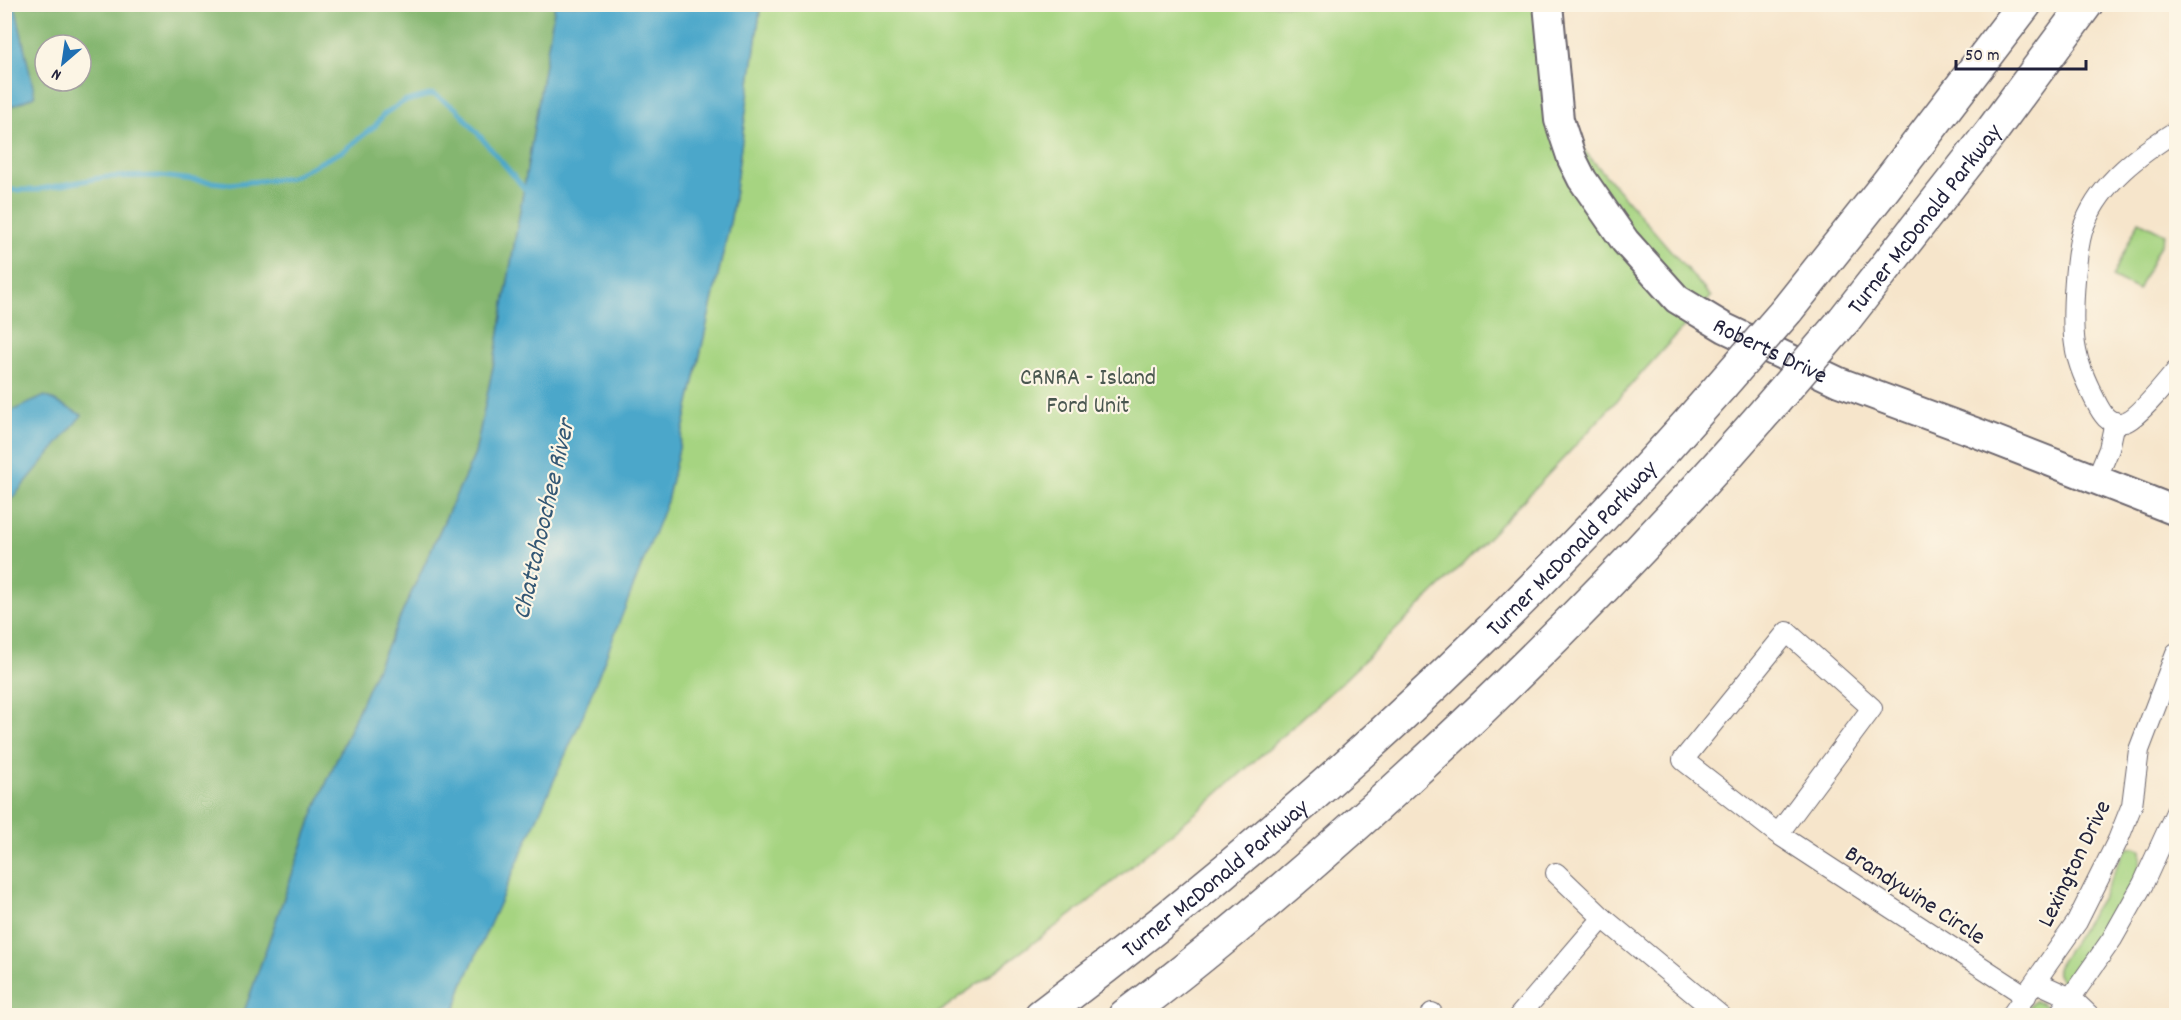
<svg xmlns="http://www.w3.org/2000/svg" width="2181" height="1020" font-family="Dekko,sans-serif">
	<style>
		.green { fill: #a6d481; stroke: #647b5e; stroke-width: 1.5 }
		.forest { fill: #84b66f; stroke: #536c55; stroke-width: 1.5; fill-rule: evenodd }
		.water { fill: #4ca7ca; stroke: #376482; stroke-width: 1.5 }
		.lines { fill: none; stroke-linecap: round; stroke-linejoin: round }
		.stream { stroke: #4ca7ca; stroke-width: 5 }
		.street-casing { stroke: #6c666d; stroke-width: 22 }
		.secondary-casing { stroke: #6c666d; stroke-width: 32 }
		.highway-casing { stroke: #6c666d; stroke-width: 36 }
		.street { stroke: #fff; stroke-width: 20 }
		.secondary { stroke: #fff; stroke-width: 28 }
		.highway { stroke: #fff; stroke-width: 33 }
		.highway-bridge-casing { stroke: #6c666d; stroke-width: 36; stroke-linecap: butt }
		.highway-bridge { stroke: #fff; stroke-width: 33 }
		.labels { text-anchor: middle; stroke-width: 4.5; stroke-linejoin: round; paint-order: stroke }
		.street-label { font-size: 24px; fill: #22223b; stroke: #fcf5e5 }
		.park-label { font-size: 24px; fill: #4a5750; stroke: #fcf5e5 }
		.water-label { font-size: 26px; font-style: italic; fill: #335774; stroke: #fcf5e5 }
	</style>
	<rect width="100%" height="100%" fill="#fcf5e5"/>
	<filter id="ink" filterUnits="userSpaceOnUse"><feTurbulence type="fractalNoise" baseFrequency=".0167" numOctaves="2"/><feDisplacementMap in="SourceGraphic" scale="12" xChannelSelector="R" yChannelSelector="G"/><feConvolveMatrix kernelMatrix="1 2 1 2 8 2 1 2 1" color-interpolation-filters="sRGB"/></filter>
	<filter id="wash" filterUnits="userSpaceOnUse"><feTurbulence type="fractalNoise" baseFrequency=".008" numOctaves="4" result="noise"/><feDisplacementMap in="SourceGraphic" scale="24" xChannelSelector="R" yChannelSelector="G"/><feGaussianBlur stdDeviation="1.35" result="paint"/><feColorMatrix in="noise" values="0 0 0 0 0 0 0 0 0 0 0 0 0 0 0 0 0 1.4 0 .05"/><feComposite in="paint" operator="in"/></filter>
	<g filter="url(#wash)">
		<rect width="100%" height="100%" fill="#f6e5cb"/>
		<!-- green -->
		<g class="green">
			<polygon points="761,5 1543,5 1548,109 1711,297 1577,444 1460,567 1341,683 1210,801 1082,907 935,1015 454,1016 462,987 667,501 731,218"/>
			<polygon points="2139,221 2165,234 2138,290 2112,277"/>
			<path d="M 2135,847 L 2141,850 C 2147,877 2090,955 2074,981 L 2062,982 C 2057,976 2055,973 2058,966 L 2104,894 L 2123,853 L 2128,848 Z"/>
			<polygon points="2034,1001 2041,1003 2047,1007 2047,1015 2019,1016"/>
		</g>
		<!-- forest -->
		<path class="forest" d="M 5,5 L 555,5 L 495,357 L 475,454 L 375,672 L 315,809 L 243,1015 L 5,1016 ZM 45,45 L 81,45 L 81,81 L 45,81 Z"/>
		<!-- water -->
		<g class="water">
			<polygon points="5,4 15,5 35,96 5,109"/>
			<polygon points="555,5 761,5 731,218 667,501 581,720 462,987 454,1015 243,1015 315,809 375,672 475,454 495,357"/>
			<polygon points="45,396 82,415 5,507 5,414"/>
		</g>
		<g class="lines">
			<!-- stream -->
			<polyline class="stream" points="4,190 35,190 105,177 160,176 229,184 289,178 343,151 375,126 384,114 403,102 433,94 457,109 529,194"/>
		</g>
	</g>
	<g filter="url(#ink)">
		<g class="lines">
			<defs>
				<g id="street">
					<path d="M 2176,131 C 2140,154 2102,181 2085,223 C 2075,246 2071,319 2075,345 C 2078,365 2086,382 2095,400 C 2101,412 2108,427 2125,422 C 2137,419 2167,382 2176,371"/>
					<polyline points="2096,480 2109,449 2115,422"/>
					<polyline points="1778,834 1683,760 1787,632 1872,708 1778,834 2026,996"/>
					<polyline points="1556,873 1603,918 1721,1016"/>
					<polyline points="2036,982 2071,998 2090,1016"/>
					<polyline points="1432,1013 1434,1016"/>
					<polyline points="1519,1016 1603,918"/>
					<polyline points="2011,1016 2077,922 2118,840 2132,805 2139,750 2176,653"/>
					<polyline points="2058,1016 2112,939 2143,884 2176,812"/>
				</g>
				<g id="secondary">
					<path id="s1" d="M 1548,4 L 1559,120 L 1572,159 L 1582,179 L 1625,241 L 1677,299 L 1725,328 L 1839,382 L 1977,433 L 2176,511"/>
				</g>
				<g id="highway">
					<polyline points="1787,310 1884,188 2025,4"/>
					<path id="s2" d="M 1844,320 L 1992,131 L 2086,4"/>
					<path id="s3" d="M 1041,1016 C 1289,830 1517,620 1721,386"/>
					<path d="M 1125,1016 C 1224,942 1318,860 1409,777 C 1535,661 1655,539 1767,410"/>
				</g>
			</defs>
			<!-- street casing -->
			<use href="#street" class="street-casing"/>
			<!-- secondary casing -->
			<use href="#secondary" class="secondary-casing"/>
			<!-- highway casing -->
			<use href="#highway" class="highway-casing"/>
			<!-- street -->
			<use href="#street" class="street"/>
			<!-- secondary -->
			<use href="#secondary" class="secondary"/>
			<!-- highway -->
			<use href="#highway" class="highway"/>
			<defs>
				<g id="highway-bridge">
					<polyline points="1721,386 1787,310"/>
					<polyline points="1767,410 1844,320"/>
				</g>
			</defs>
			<!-- highway-bridge casing -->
			<use href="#highway-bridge" class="highway-bridge-casing"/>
			<!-- highway-bridge -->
			<use href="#highway-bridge" class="highway-bridge"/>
		</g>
	</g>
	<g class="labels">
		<!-- street labels -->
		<g class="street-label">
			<text dy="8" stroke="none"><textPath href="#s2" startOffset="129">Turner McDonald Parkway</textPath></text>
			<text dy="8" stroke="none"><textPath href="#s1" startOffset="440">Roberts Drive</textPath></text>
			<text dy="8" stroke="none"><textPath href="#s3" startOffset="708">Turner McDonald Parkway</textPath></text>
			<text transform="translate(2073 863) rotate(-64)" y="8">Lexington Drive</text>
			<text dy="8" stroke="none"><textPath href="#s3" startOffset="222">Turner McDonald Parkway</textPath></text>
			<text transform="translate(1916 894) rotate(33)" y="8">Brandywine Circle</text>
		</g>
		<!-- park labels -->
		<g class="park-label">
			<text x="1088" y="384">CRNRA - Island<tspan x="1088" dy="28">Ford Unit</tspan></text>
		</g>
		<!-- water labels -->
		<g class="water-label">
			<text transform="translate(542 519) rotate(-77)" y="9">Chattahoochee River</text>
		</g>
	</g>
	<!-- margin -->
	<rect width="2181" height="1020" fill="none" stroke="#fcf5e5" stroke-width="24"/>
	<!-- north arrow -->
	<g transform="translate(63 63) rotate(209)"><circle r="28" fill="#fcf5e5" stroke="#a5a1a1" stroke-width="1.5"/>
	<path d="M0-4.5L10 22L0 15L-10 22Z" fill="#1f6fb2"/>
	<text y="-9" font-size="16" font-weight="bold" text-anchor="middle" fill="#22223b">N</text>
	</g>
	<!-- scale -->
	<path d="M1956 60v9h130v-9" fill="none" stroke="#22223b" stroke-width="3"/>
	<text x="1965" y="60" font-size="18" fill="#22223b" stroke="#fcf5e5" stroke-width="4.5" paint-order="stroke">50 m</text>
</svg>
